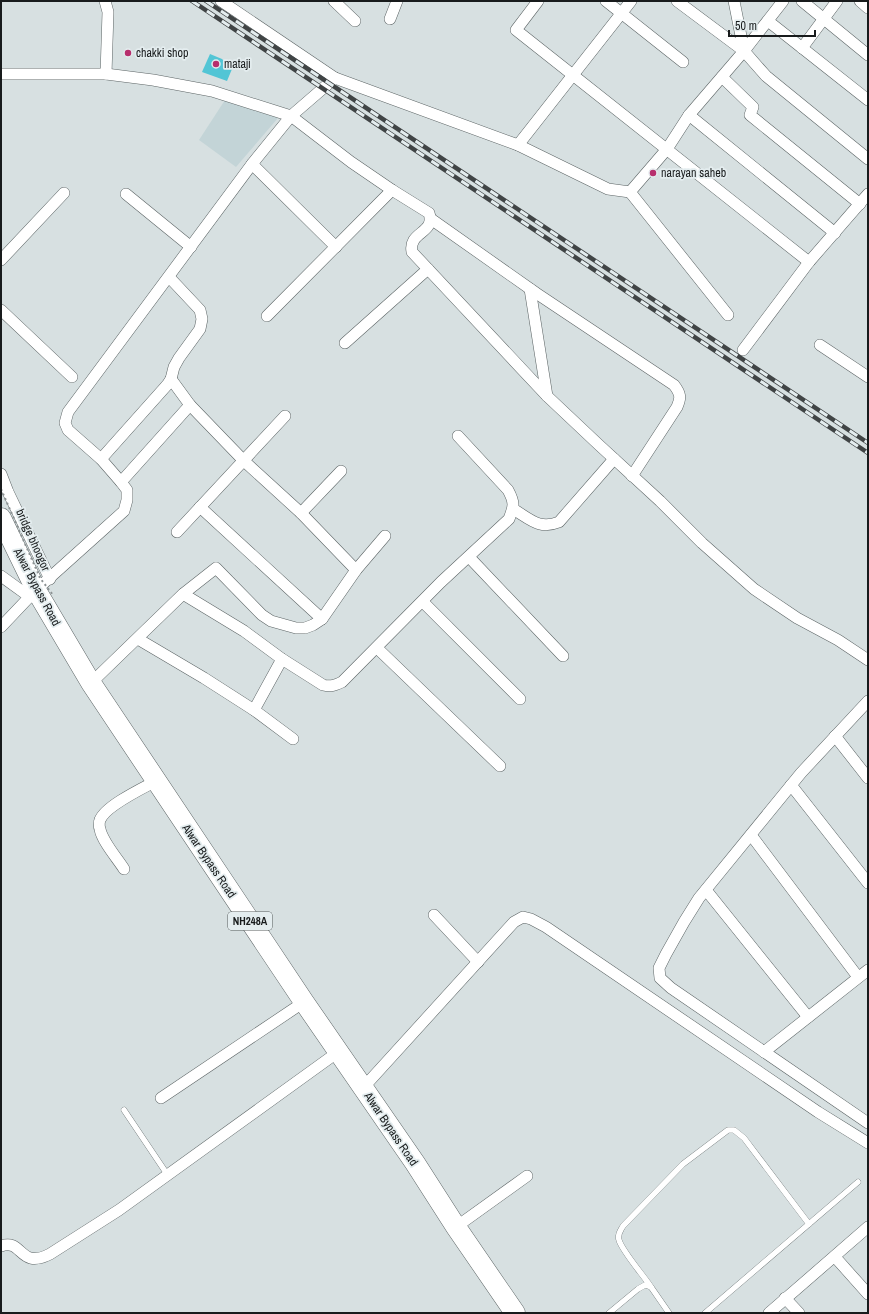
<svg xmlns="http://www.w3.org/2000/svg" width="869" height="1314" font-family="'Archivo Narrow',sans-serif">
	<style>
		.built { fill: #c3d4d7 }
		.building { fill: #52c5d5 }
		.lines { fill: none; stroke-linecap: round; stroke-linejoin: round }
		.lane-casing { stroke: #5c6465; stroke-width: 6 }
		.street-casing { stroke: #5c6465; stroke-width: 12 }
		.highway-casing { stroke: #5c6465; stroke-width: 21 }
		.lane { stroke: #fff; stroke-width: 5.5 }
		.street { stroke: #fff; stroke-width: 11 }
		.highway { stroke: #fff; stroke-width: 20 }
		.rail-casing { stroke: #404445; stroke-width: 4.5 }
		.rail { stroke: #e4edef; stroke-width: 3; stroke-dasharray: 9; stroke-linecap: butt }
		.path-bridge { stroke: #8c9293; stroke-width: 2; stroke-dasharray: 2 3; stroke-linecap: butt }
		.poi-dot { fill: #b72e6c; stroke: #e4edef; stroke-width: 1.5 }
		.labels { text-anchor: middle; stroke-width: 3.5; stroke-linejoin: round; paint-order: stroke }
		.shield { fill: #e4edef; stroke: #555a5b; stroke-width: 1 }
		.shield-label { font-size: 11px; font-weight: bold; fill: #181b1c }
		.poi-label { font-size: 12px; fill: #181b1c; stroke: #e4edef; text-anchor: start }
		.street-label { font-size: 12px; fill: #181b1c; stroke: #e4edef }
	</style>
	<rect width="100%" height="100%" fill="#d7e0e1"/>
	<!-- built -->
	<polygon class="built" points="225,100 278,118 236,167 199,140"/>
	<!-- building -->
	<polygon class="building" points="210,54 222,59 232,69 227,81 202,72"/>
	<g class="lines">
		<defs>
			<g id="lane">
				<polyline points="124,1110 167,1174"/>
				<path d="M 651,1287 C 644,1276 622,1251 619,1240 C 617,1234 621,1230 623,1226 L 683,1164 L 728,1130 L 734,1130 L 744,1138 L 809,1224"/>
				<polyline points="609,1313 638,1289 645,1285 651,1287 669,1313"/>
				<polyline points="705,1313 858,1182"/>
			</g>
			<g id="street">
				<polyline points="105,1 108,12 106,74"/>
				<polyline points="221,1 335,78 518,145 608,189 630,192 667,149 689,115 744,51 783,1"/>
				<polyline points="334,1 355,21"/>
				<polyline points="538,1 516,30 809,262"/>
				<polyline points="606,1 683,62"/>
				<polyline points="677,1 744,51 766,76 868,159"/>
				<polyline points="734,1 744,51"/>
				<polyline points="802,1 868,55"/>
				<polyline points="860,1 868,8"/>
				<polyline points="390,19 397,1"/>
				<polyline points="768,21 868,100"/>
				<polyline points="802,48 837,1"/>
				<path d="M 1,74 L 106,74 L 153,80 L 212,91 L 291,116 L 351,162 L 392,190 L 429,213 C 436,234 408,231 412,252 L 547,396 L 599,445 L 660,501 L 702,543 L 754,589 L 797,618 L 838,640 L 868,660"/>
				<polyline points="722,77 753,107 750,115 860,204"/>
				<polyline points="689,115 835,233"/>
				<polyline points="518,145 631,1"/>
				<polyline points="252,164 336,247"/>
				<polyline points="630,192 728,315"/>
				<polyline points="126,194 191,247"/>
				<path d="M 431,219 L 536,293 L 674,385 C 681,394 681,398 677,407 L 632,476"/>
				<polyline points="1,260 64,193"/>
				<polyline points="530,289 547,396"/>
				<polyline points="1,310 72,377"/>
				<polyline points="267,316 392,190"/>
				<polyline points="345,343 428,269"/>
				<polyline points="820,345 868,377"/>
				<polyline points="743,350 809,262 868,194"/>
				<polyline points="171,379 190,405 244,461 301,513 356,570"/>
				<polyline points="101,459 167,385 171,379 174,367 179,358 200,329 202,319 200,310 169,277"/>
				<polyline points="1,474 8,492 50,579"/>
				<polyline points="121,482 190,405"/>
				<polyline points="200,507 322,619"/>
				<path d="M 513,509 C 530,519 539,530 559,522 L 614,459"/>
				<polyline points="301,513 341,471"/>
				<polyline points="177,532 285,416"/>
				<polyline points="469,557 563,656"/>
				<polyline points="1,576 30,597"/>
				<polyline points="183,594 244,631 282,659"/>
				<polyline points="423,602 520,699"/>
				<polyline points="1,627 36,590 124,511 127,500 127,490 121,482 101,459 68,430 65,423 68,412 252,164 291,116 335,78"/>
				<polyline points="138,639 204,678 254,710 293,739"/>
				<polyline points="377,648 500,766"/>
				<polyline points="91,683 183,594 216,568 262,615 271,621 296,628 305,628 313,625 322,619 356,570 385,536"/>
				<polyline points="868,701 801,773 699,898 684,922 666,954 659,968 660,978 671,988 868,1123"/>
				<path d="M 254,710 L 282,659 L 323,685 C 331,687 336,685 342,682 L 441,582 L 509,519 C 514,506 515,503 508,490 L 458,436"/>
				<polyline points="835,736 868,778"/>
				<polyline points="791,785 868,883"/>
				<polyline points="751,835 858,977"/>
				<path d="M 124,869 C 117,858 102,841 100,829 C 99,827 99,822 100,820 C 105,806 143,788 156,781"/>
				<polyline points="706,890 808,1017"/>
				<polyline points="434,915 478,962"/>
				<polyline points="764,1052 868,970"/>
				<polyline points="363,1088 514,922 523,917 531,919 546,927 818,1112 868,1143"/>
				<polyline points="161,1098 304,1002"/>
				<polyline points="456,1227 527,1176"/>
				<path d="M 1,1246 C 23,1238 19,1270 50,1254 L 119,1210 L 338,1052"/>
				<polyline points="835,1257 868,1294"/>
				<polyline points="785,1298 799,1313"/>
				<polyline points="769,1313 868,1227"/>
			</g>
			<polyline id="highway" points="1,518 36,590 91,683 304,1002 415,1163 456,1227 515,1313"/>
		</defs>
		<!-- lane casing -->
		<use href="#lane" class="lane-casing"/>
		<!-- street casing -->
		<use href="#street" class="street-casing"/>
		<!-- highway casing -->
		<use href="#highway" class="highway-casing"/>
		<!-- lane -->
		<use href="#lane" class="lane"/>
		<!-- street -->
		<use href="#street" class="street"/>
		<!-- highway -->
		<use href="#highway" class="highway"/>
		<defs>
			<g id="rail">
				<polyline points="192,1 868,453"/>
				<polyline points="206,1 868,443"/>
			</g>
		</defs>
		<!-- rail casing -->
		<use href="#rail" class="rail-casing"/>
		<!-- rail -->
		<use href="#rail" class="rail"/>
		<!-- path-bridge -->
		<polyline class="path-bridge" points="1,489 40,578 53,595"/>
	</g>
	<!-- markers -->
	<g class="poi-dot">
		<circle cx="128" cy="53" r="4"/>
		<circle cx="216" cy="64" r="4"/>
		<circle cx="653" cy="173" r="4"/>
	</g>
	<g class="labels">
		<!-- shield labels -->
		<rect class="shield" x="228" y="912" width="44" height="18" rx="3"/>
		<g class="shield-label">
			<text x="250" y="925">NH248A</text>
		</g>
		<!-- poi labels -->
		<g class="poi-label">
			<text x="136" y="57">chakki shop</text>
			<text x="224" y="68">mataji</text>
			<text x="661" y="177">narayan saheb</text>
		</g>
		<!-- street labels -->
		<g class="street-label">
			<text transform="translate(33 540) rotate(66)" y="4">bridge bhoogor</text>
			<text transform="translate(37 587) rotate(62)" y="4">Alwar Bypass Road</text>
			<text transform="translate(209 861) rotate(56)" y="4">Alwar Bypass Road</text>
			<text transform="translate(391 1129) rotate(56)" y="4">Alwar Bypass Road</text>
		</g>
	</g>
	<!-- border -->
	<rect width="869" height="1314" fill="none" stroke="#181b1c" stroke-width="4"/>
	<!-- scale -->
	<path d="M729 30v6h86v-6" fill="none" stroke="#181b1c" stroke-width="2"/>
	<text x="735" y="30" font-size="12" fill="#181b1c" stroke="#e4edef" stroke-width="3" paint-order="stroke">50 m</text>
</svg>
